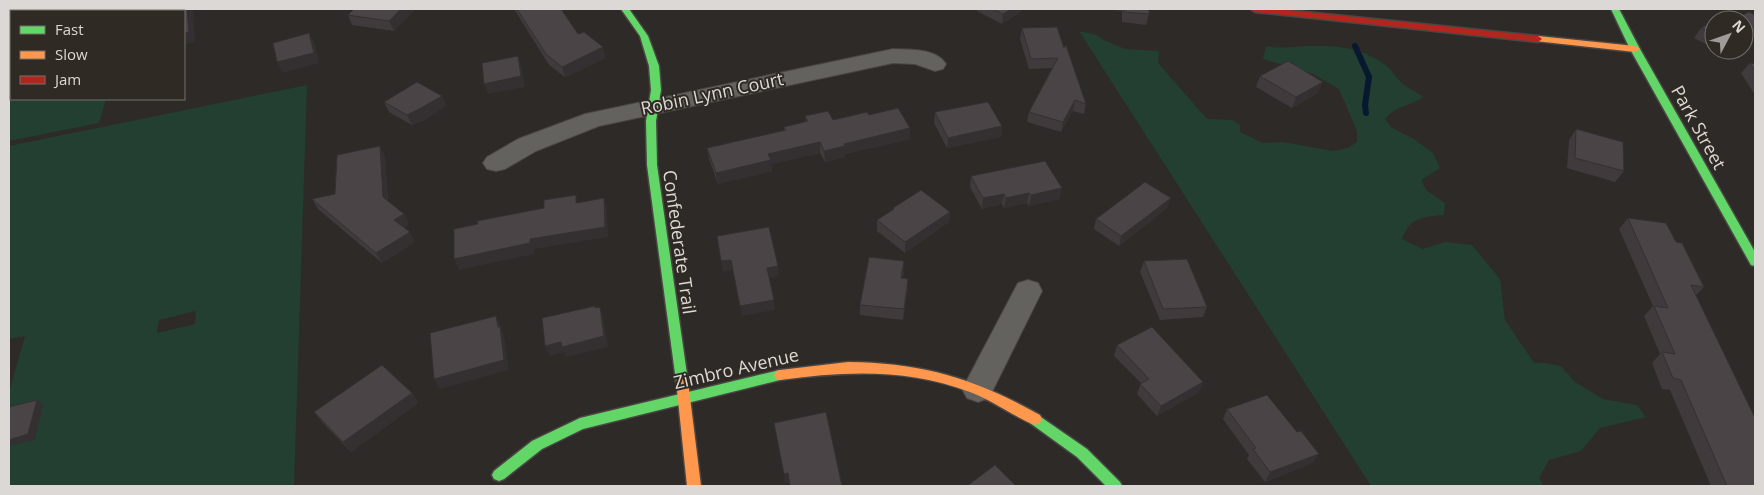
<svg xmlns="http://www.w3.org/2000/svg" width="1764" height="495" font-family="'Open Sans',sans-serif">
<style>
.green{fill:#233f32;fill-rule:evenodd}
.lines{fill:none;stroke-linecap:round;stroke-linejoin:round}
.stream{stroke:#06192f;stroke-width:6}
.street-casing{stroke:#494644;stroke-width:2}
.fast-casing{stroke:#494644;stroke-width:3}
.slow-casing{stroke:#494644;stroke-width:3}
.jam-casing{stroke:#494644;stroke-width:3}
.street{fill:#64625f;fill-rule:evenodd}
.fast{fill:#63d668;fill-rule:evenodd}
.slow{fill:#ff974d;fill-rule:evenodd}
.jam{fill:#b3261e;fill-rule:evenodd}
.wall{fill:#403a3d}
.shaded-wall{fill:#343032}
.building{fill:#4a4447;stroke:#343032}
.labels{text-anchor:middle;dominant-baseline:central;stroke-width:4;stroke-linejoin:round;paint-order:stroke}
.street-label{font-size:18px;fill:#dcd8d5;stroke:#302a24}
</style>
<rect width="100%" height="100%" fill="#2d2a27"/>
<path class="green" d="M9 9H131L130 11H11V99H106L99 123 9 141Z
M1079 31 1097 35 1104 40 1125 49 1159 51 1158 63 1207 119 1232 120 1240 125V132L1263 143 1283 142 1333 151 1348 148 1357 142V131L1339 89 1313 74 1263 59 1266 46C1286 50 1303 45 1323 46 1347 46 1370 52 1388 67 1392 70 1394 75 1398 79 1404 86 1415 91 1423 97 1410 107 1399 103 1385 119L1392 128 1414 139 1433 153 1440 168 1421 180 1426 190 1445 203 1444 215C1423 217 1410 217 1402 239L1423 249 1445 242 1472 245 1500 279 1505 320 1534 363H1546L1561 366 1575 382 1603 399 1637 405 1646 417 1600 428 1581 451 1549 460 1539 478 1544 486H1371Z
M307 85 294 486H9V392L25 336 9 339V146ZM196 311 195 324 157 333 159 320Z"/>
<g class="lines">
<path class="stream" d="M1355 46 1369 77 1365 105 1366 113"/>
<defs>
<path id="street" d="M893 49C910 50 936 48 946 64L943 69 935 71 915 64 893 63 599 126 536 151 505 169 496 171 487 169 483 163 487 157 518 139 585 114Z
M1028 280 1038 283 1042 291 989 398 978 402 967 398 962 389 967 380 1018 283Z"/>
<path id="fast" d="M621 9H629L648 36 659 66 661 90 656 121 657 165 688 381 686 385 682 386 678 385 676 381 647 165 646 121 651 90 649 66 640 36Z
M1611 9H1619L1640 49 1755 252V266L1751 265 1630 49Z
M780 370 784 371 786 375 784 379 780 380 583 429 542 449 504 479 499 481 494 479 492 475 494 471 532 441 580 418Z
M1035 413 1087 449 1120 482 1122 486H1106L1077 457 1030 423 1028 419 1030 415Z"/>
<path id="slow" d="M1538 36 1635 46 1640 49 1635 52 1535 41 1534 39Z
M848 362C923 363 974 378 1040 415L1042 419 1040 423 1035 425C1014 417 992 400 970 392 908 368 844 371 780 380L776 379 774 375 776 371 780 370Z
M682 376 686 377 688 381 701 486H687L676 381 678 377Z"/>
<path id="jam" d="M1251 9H1277L1538 36 1542 39 1538 42 1255 12Z"/>
</defs>
<use href="#street" class="street-casing"/>
<use href="#fast" class="fast-casing"/>
<use href="#slow" class="slow-casing"/>
<use href="#jam" class="jam-casing"/>
<use href="#street" class="street"/>
<use href="#fast" class="fast"/>
<use href="#slow" class="slow"/>
<use href="#jam" class="jam"/>
</g>
<path class="wall" d="M415 9 394 31 352 25 348 15Z
M514 9H561L578 34 606 58 565 77 549 65Z
M977 9H1022V11L1002 24 977 11Z
M1101 9H1149V14L1146 25 1122 22V11Z
M1714 21V48L1694 38 1701 28Z
M1022 28 1064 48 1086 104 1084 114 1073 111 1061 132 1027 122 1029 112 1052 68 1029 69 1020 39Z
M1717 50H1731L1724 54Z
M1750 63 1755 64V95L1741 73Z
M1260 76 1318 93 1292 108 1256 87Z
M442 96 446 106 426 119 412 125 389 112 384 102Z
M935 112 1002 126 1001 137 947 148 934 123Z
M869 115 910 128V139L845 154V157L825 162 820 153 771 164 772 171 718 184 709 159 707 148 784 131V127L806 122 805 116 833 120Z
M1576 129 1624 171 1615 182 1567 168 1569 140Z
M385 156 388 201 404 214 409 224 404 227 415 242 382 263 318 209 312 199 335 194Z
M971 176 1060 199 1029 206 1027 203 1004 208 1002 204 982 209 970 187Z
M893 208 950 212 949 222 905 253 877 231V220L893 210Z
M1167 208 1119 246 1094 229 1096 219Z
M1628 218 1676 242 1704 287 1696 295 1755 486H1711L1670 390 1662 389 1652 363 1660 354 1644 316 1653 306 1619 229Z
M1144 261 1207 307 1203 317 1160 320 1140 272Z
M904 271 903 278 908 279V289L903 320 860 315V305Z
M1117 345 1203 382 1199 392 1157 416 1137 394 1141 383 1114 356Z
M412 393 418 403 351 452 322 422 314 412Z
M1227 409 1297 432 1319 454 1313 463 1265 482 1247 459 1249 455 1223 419Z"/>
<path class="shaded-wall" d="M187 9H193L195 42 184 45V33Z
M401 9H415L394 31 389 21Z
M1011 9H1022V11L1002 24 1003 14Z
M1755 31V37L1744 43V37Z
M309 33 315 43 319 63 283 73 277 62Z
M603 47 606 58 565 77 562 67Z
M518 56 521 66 525 87 488 94 484 84Z
M1323 82 1318 93 1292 108 1296 97Z
M442 96 446 106 426 119 412 125 407 115Z
M1075 100 1073 111 1061 132 1063 122Z
M1002 126 1001 137 947 148 948 138Z
M910 128V139L845 154V157L825 162 824 151 844 144Z
M820 142V153L771 164 772 171 718 184 716 173 768 154Z
M380 146 385 156 388 207 383 197Z
M1062 188 1060 199 1029 206 1031 195Z
M1029 193 1027 203 1004 208 1006 198Z
M1004 194 1002 204 982 209 983 198Z
M604 198 607 209 608 237 534 249V254L459 270 454 259 530 239Z
M1171 198 1167 208 1119 246 1121 236Z
M950 212 949 222 905 253V242Z
M404 214 409 224 399 230 394 220Z
M410 232 415 242 382 263 376 253Z
M731 260 733 270 723 272 721 261Z
M904 261V271L901 289V278Z
M778 266 779 276 768 279 767 268Z
M908 279V289L903 320 904 309Z
M774 300 775 310 742 316 740 306Z
M600 307 603 317 608 347 566 357 564 352 550 356 545 346 561 342Z
M496 316 501 326V330L504 336 509 370 440 389 434 379 498 327Z
M1203 382 1199 392 1157 416 1161 406Z
M412 393 418 403 351 452 343 442Z
M37 400 43 405 35 440 9 446V440Z
M1319 454 1313 463 1265 482 1270 472Z
M788 473 789 483H785L784 474Z"/>
<path class="building" d="M146 9H187L189 32 184 33V11H146Z
M354 9H401L389 21 348 15Z
M517 9H561L578 34 584 32 603 47 562 67 546 54Z
M993 9H1011L1003 14Z
M1124 9H1149V14L1124 12Z
M1749 12 1755 15V31L1744 37V20H1732Z
M1723 17 1730 20H1716Z
M1714 21V34L1701 28Z
M1057 27 1064 48 1066 45 1086 104 1075 100 1063 122 1029 112 1058 58 1031 59 1022 28Z
M309 33 314 53 277 62 273 43Z
M518 56 521 76 484 84 482 63Z
M1288 61 1323 82 1296 97 1260 76Z
M1750 63 1755 64V71Z
M417 82 442 96 421 108 407 115 384 102Z
M988 102 1002 126 948 138 935 112Z
M898 108 910 128 844 144 845 146 824 151 820 142 768 154 771 160 716 173 707 148 786 130 784 127 808 121 805 116 828 111 833 120 867 112 869 115Z
M1576 129 1623 142 1624 171 1575 158Z
M380 146 383 197 404 214 394 220 410 232 376 253 312 199 335 194 337 155Z
M1045 161 1062 188 1031 195 1029 193 1006 198 1004 194 983 198 971 176Z
M1145 182 1171 198 1121 236 1096 219Z
M921 190 950 212 905 242 877 220 894 209 893 208Z
M576 195V203L604 198 605 227 530 239V243L454 259V229L478 224 477 221 544 208V200Z
M1628 218 1666 223 1676 242 1682 243 1704 287 1691 285 1755 418V486H1727L1681 380 1673 378 1662 352 1675 354 1654 306 1668 308Z
M769 227 778 266 767 268 774 300 740 306 731 260 721 261 717 236Z
M869 257 904 261 901 278 908 279 904 309 860 305Z
M1187 259 1207 307 1163 309 1144 261Z
M595 306V308L600 307 604 336 562 347 561 342 545 346 542 318Z
M496 316 498 327H500L504 360 434 379 430 333Z
M1152 327 1203 382 1161 406 1140 384 1149 379 1117 345Z
M382 365 412 393 343 442 314 412Z
M1267 395 1297 432 1301 431 1319 454 1270 472 1253 449 1256 448 1227 409Z
M37 400 28 434 9 440V407Z
M826 412 842 486H790L788 473 784 474 774 423Z
M995 465 1016 486H967Z"/>
<g class="labels">
<g class="street-label">
<text transform="translate(712 93) rotate(-12)">Robin Lynn Court</text>
<text transform="translate(1699 127) rotate(61)">Park Street</text>
<text transform="translate(680 242) rotate(82)">Confederate Trail</text>
<text transform="translate(736 368) rotate(-13)">Zimbro Avenue</text>
</g>
</g>
<rect width="1764" height="495" fill="none" stroke="#dcd8d5" stroke-width="20"/>
<rect x="10" y="10" width="175" height="90" fill="#302a24" stroke="#75706b"/>
<rect x="20" y="26" width="25" height="8" fill="#63d668" stroke="#75706b"/>
<text x="55" y="35" font-size="15" fill="#dcd8d5">Fast</text>
<rect x="20" y="51" width="25" height="8" fill="#ff974d" stroke="#75706b"/>
<text x="55" y="60" font-size="15" fill="#dcd8d5">Slow</text>
<rect x="20" y="76" width="25" height="8" fill="#b3261e" stroke="#75706b"/>
<text x="55" y="85" font-size="15" fill="#dcd8d5">Jam</text>
<g transform="translate(1729 35) rotate(49)"><circle r="24" fill="#302a24" stroke="#75706b"/>
<path d="M0-4L9 19L0 12L-9 19Z" fill="#9f9b98"/>
<text y="-8" font-size="14" font-weight="bold" text-anchor="middle" fill="#dcd8d5">N</text>
</g>
</svg>
